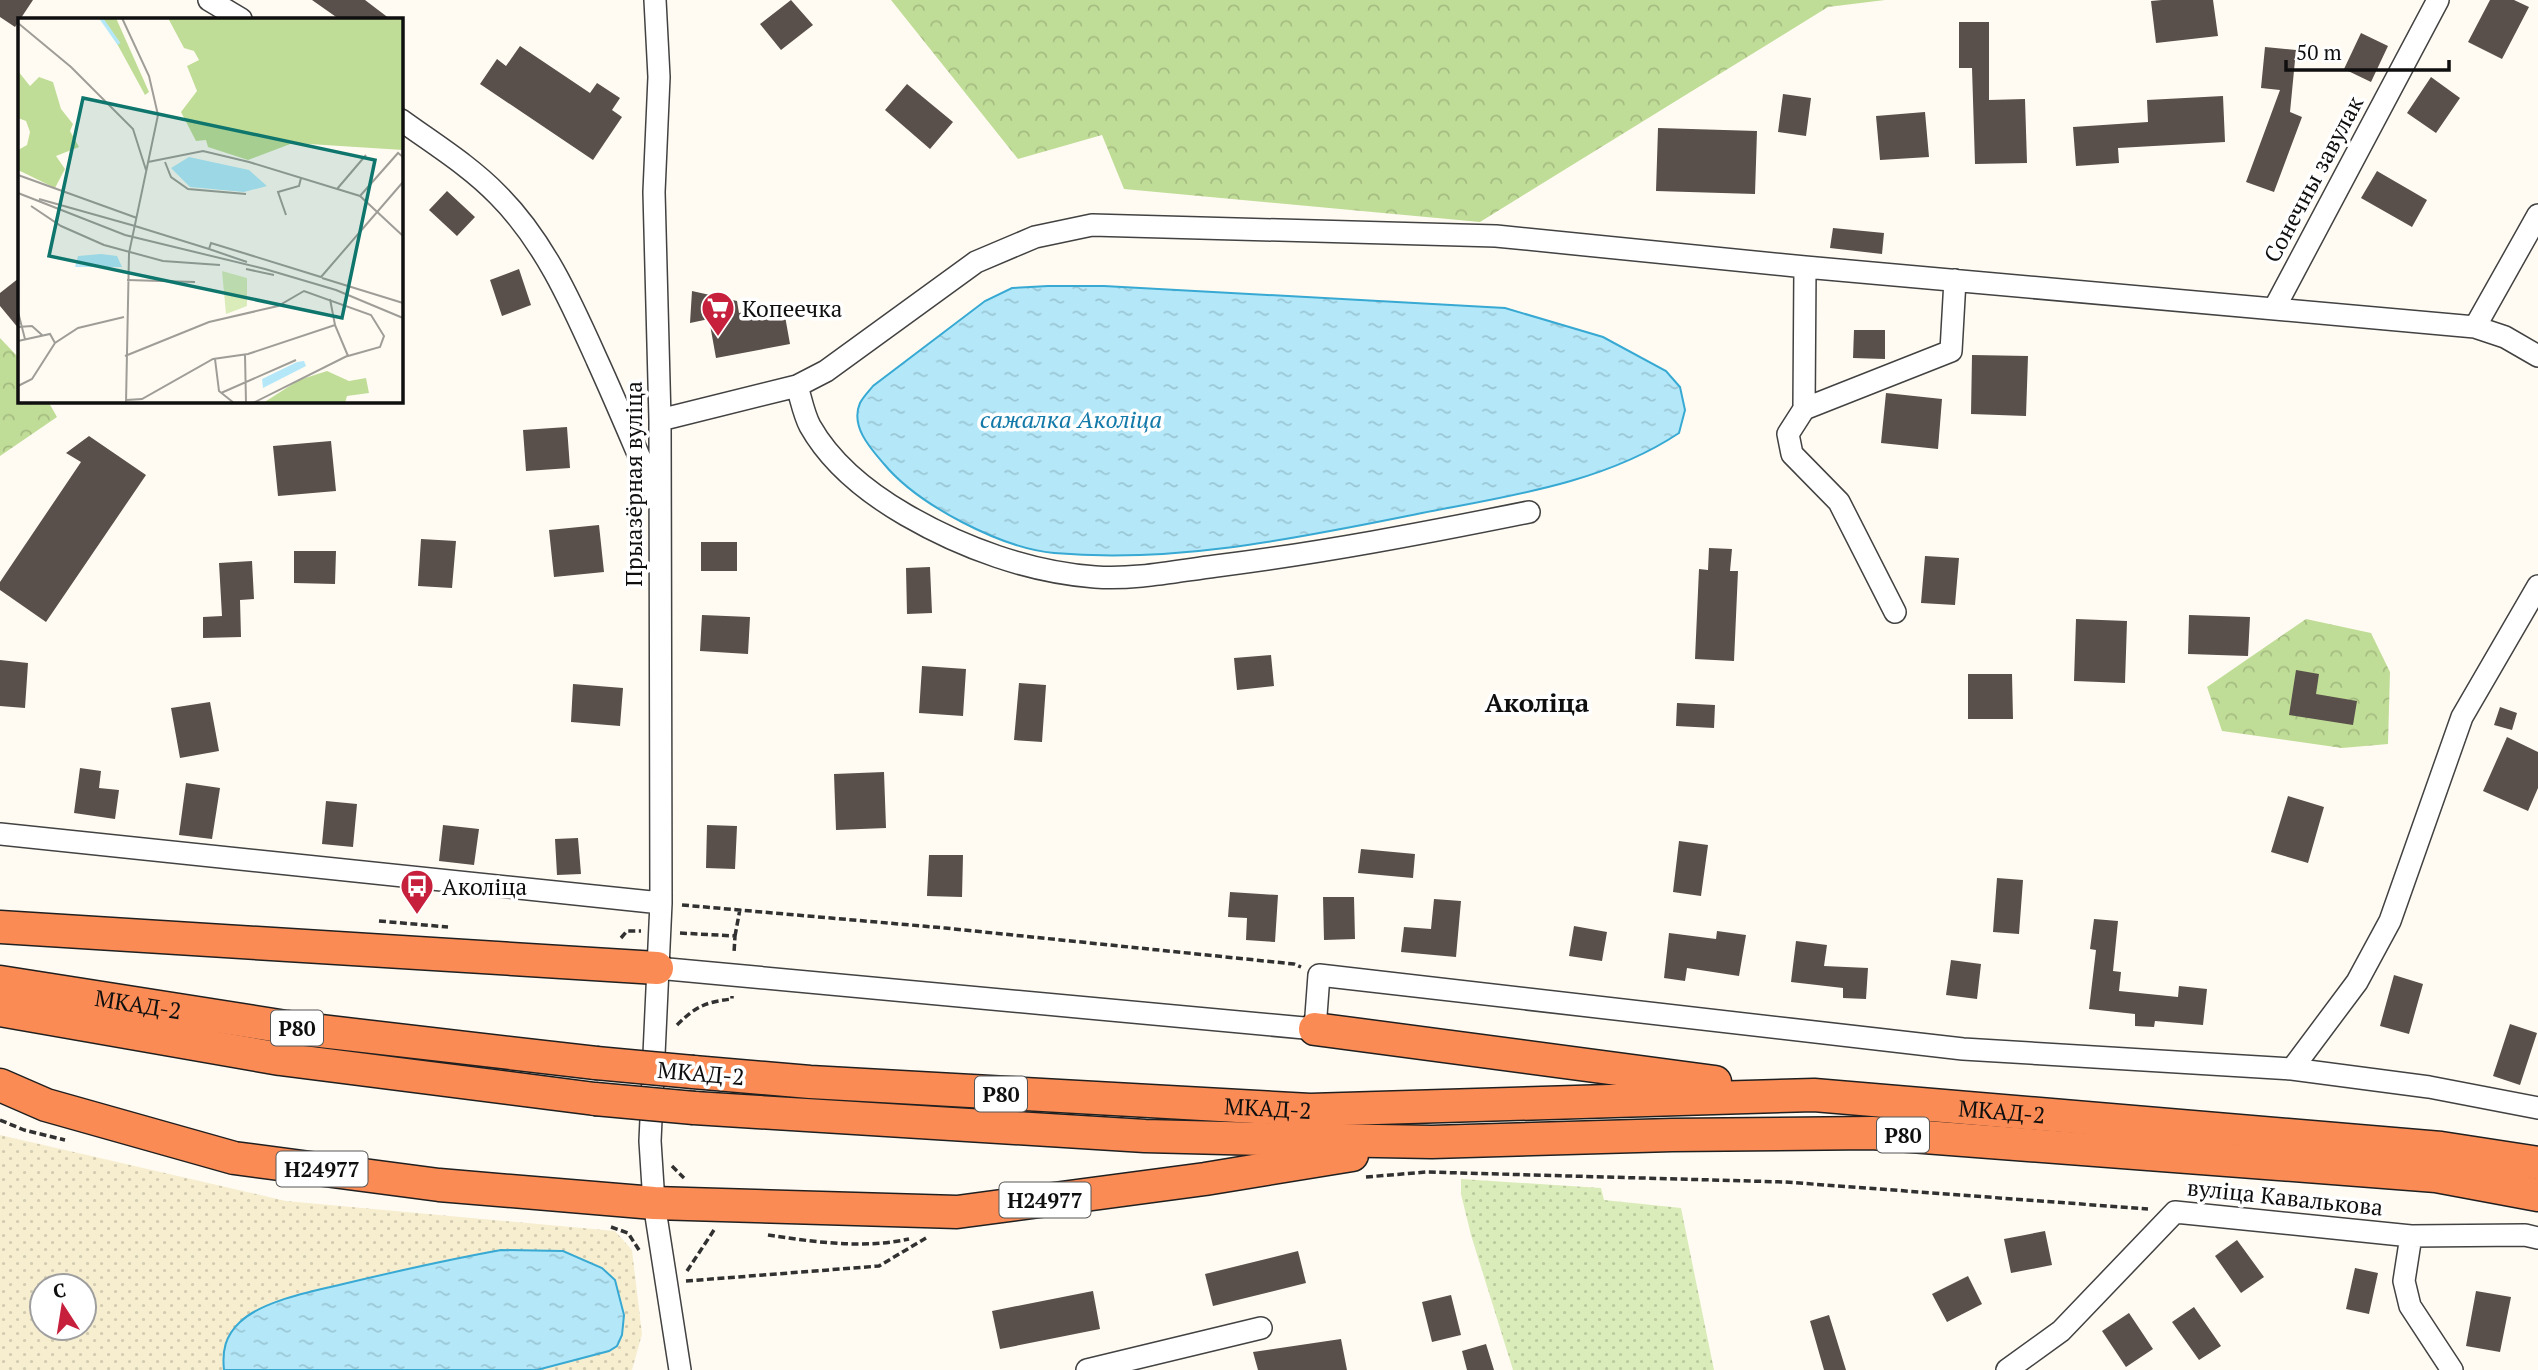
<svg xmlns="http://www.w3.org/2000/svg" width="2538" height="1370" font-family="'PT Serif',serif">
<style>
.farmland{fill:url(#farmland-dots);fill-rule:evenodd}
.forest{fill:url(#forest-crowns)}
.garden{fill:url(#garden-dots)}
.water{fill:url(#water-ripples);stroke:#37a9d3;stroke-width:2}
.building{fill:#594f4b}
.lines{fill:none;stroke-linecap:round;stroke-linejoin:round}
.minor-casing{stroke:#424242;stroke-width:24}
.highway-casing{stroke:#202020;stroke-width:35}
.path{stroke:#313131;stroke-width:3.5;stroke-dasharray:7 3.5;stroke-linecap:butt}
.minor{stroke:#fff;stroke-width:21}
.highway{stroke:#fa8b55;stroke-width:32}
.highway-bridge-casing{stroke:#202020;stroke-width:35;stroke-linecap:butt}
.highway-bridge{stroke:#fa8b55;stroke-width:32}
.labels{text-anchor:middle;dominant-baseline:central;stroke-width:7;stroke-linejoin:round;paint-order:stroke}
.shield{fill:#fff;stroke:#575757;stroke-width:2}
.shield-label{font-size:21px;font-weight:bold;fill:#0f0f0f}
.street-label{font-size:23px;fill:#0f0f0f;stroke:#fff}
.poi-label{font-size:23px;fill:#0f0f0f;stroke:#fff;text-anchor:start}
.water-label{font-size:24px;font-style:italic;fill:#1279a8;stroke:#fff}
.quarter-label{font-size:26px;font-weight:bold;fill:#0f0f0f;stroke:#fff}
.inset-river{fill:none;stroke:#b4e8f9;stroke-width:3.5}
.inset-road{fill:none;stroke:#9f9d97;stroke-width:2}
.view{fill:#0f766e;fill-opacity:0.15;stroke:#0f766e;stroke-width:3.5}
.inset-edge{fill:none;stroke:#0f0f0f;stroke-width:3.5}
</style>
<defs>
<pattern id="farmland-dots" width="8" height="8" patternUnits="userSpaceOnUse" patternTransform="scale(1.75)"><rect width="8" height="8" fill="#f7eed0"/><path d="M2 2h.1M6 6h.1" fill="none" stroke="#d3cbb1" stroke-width="1.8" stroke-linecap="round"/></pattern>
<pattern id="forest-crowns" width="20" height="18" patternUnits="userSpaceOnUse" patternTransform="scale(1.75)"><rect width="20" height="18" fill="#c0dd97"/><path d="M2 6a3 3 0 1 1 6 0M12 15a3 3 0 1 1 6 0" fill="none" stroke="#a4bc81"/></pattern>
<pattern id="garden-dots" width="8" height="8" patternUnits="userSpaceOnUse" patternTransform="scale(1.75)"><rect width="8" height="8" fill="#daecb9"/><path d="M2 2h.1M6 6h.1" fill="none" stroke="#bac99e" stroke-width="1.8" stroke-linecap="round"/></pattern>
<pattern id="water-ripples" width="26" height="14" patternUnits="userSpaceOnUse" patternTransform="scale(1.75)"><rect width="26" height="14" fill="#b4e8f9"/><path d="M2 4q2-2 4 0t4 0M15 11q2-2 4 0t4 0" fill="none" stroke="#9ac6d4"/></pattern>
</defs>
<rect width="100%" height="100%" fill="#fffbf2"/>
<path class="farmland" d="M0 1135 286 1201 615 1231 632 1250 642 1334 632 1370H0ZM42 1286H84V1328H42Z"/>
<path class="forest" d="M891 0H1885L1828 7 1480 222 1124 189 1102 135 1018 159Z
M0 338 19 358V401H48L57 417 0 456Z
M2306 619 2371 633 2390 672 2388 744 2342 748 2222 731 2207 687Z"/>
<path class="garden" d="M1461 1179 1601 1188 1604 1200 1681 1208 1714 1370H1513L1471 1235 1461 1194Z"/>
<path class="water" d="M1048 286H1104L1505 308 1603 337 1666 371 1680 387 1685 410 1679 433C1604 483 1509 496 1422 513 1302 537 1178 564 1054 553 1001 548 918 505 884 464 870 448 850 426 860 403 863 397 869 391 873 386L985 301 1012 288Z
M501 1250 563 1251 602 1268 615 1280 624 1315 622 1335 617 1346 609 1351 537 1370H224C222 1351 225 1336 240 1322 262 1301 310 1292 339 1285 393 1272 446 1260 501 1250Z"/>
<path class="building" d="M0 0H33L15 27 0 17Z
M312 0H365L390 19H339Z
M791 0 813 25 781 50 760 24Z
M2162 0H2213L2218 36 2156 43 2151 1Z
M2490 0H2514L2529 7 2502 59 2468 42Z
M1959 22H1989V100L2025 99 2027 163 1975 164 1972 68H1959Z
M2361 33 2388 46 2371 82 2344 69Z
M520 46 590 93 597 83 620 98 612 110 622 117 593 160 480 84 497 59 506 66Z
M2265 47 2296 50 2290 112 2302 117 2274 192 2246 182 2280 90 2261 88Z
M2431 77 2460 98 2436 133 2407 113Z
M907 84 953 122 930 149 885 110Z
M1783 94 1811 98 1806 136 1778 132Z
M2223 96 2225 142 2118 148 2119 163 2076 166 2073 127 2148 122 2147 100Z
M1925 112 1929 157 1880 160 1876 116Z
M1658 128 1757 131 1755 194 1656 191Z
M2377 171 2427 200 2412 227 2361 198Z
M447 191 475 217 457 236 429 210Z
M1833 228 1884 233 1882 254 1830 248Z
M519 269 531 305 502 316 490 280Z
M19 278V329L0 306V293Z
M692 291 737 301 739 313 783 305 790 344 716 358 709 319 690 323Z
M1854 330H1885V359L1853 358Z
M1972 355 2028 356 2026 416 1971 414Z
M1886 393 1942 399 1938 449 1881 443Z
M567 427 570 468 526 471 523 430Z
M89 436 146 475 46 622 0 590V582L81 462 66 453Z
M331 441 336 491 278 496 273 446Z
M599 525 604 572 554 577 549 530Z
M421 539 456 541 452 588 418 586Z
M701 542H737V571H701Z
M1709 548 1732 549 1730 571H1738L1734 661 1695 659 1699 569 1708 570Z
M294 551H336L335 584 294 583Z
M1925 556 1959 558 1955 605 1921 603Z
M252 561 254 599 240 600 241 637 203 638V617L222 616 219 563Z
M930 567 932 613 907 614 906 568Z
M702 615 750 617 748 654 700 651Z
M2189 615 2250 617 2248 656 2188 654Z
M2076 619 2127 621 2125 683 2074 681Z
M1271 655 1274 686 1237 690 1234 658Z
M0 660 28 663 25 708 0 706Z
M922 666 966 669 963 716 919 713Z
M2296 670 2319 674 2316 694 2357 701 2353 725 2289 715Z
M1968 674H2012L2013 719H1968Z
M1019 683 1046 685 1042 742 1014 740Z
M573 684 623 688 620 726 571 722Z
M210 702 219 751 180 758 171 708Z
M1677 703 1715 705 1714 728 1676 726Z
M2500 707 2517 713 2512 730 2494 725Z
M2507 737 2538 752V788L2528 811 2483 791Z
M80 768 101 771 99 788 119 790 115 819 74 813Z
M884 772 886 828 836 830 834 774Z
M186 783 220 788 212 839 179 835Z
M2288 796 2324 807 2308 863 2271 852Z
M326 801 357 804 353 847 322 844Z
M443 825 479 829 474 865 439 861Z
M707 825 737 826 735 869 706 868Z
M578 838 581 874 557 875 555 839Z
M1679 841 1708 845 1701 896 1673 892Z
M1361 849 1415 854 1413 878 1358 873Z
M929 855H963L962 897 927 896Z
M1997 878 2023 880 2019 934 1993 932Z
M1230 892 1278 895 1275 942 1246 940 1247 918 1228 917Z
M1323 897H1354L1355 939 1324 940Z
M1434 899 1461 901 1456 957 1401 952 1404 927 1431 929Z
M2094 919 2118 921 2113 971 2121 972 2119 991 2178 997 2179 986 2207 989 2203 1025 2155 1021 2154 1027 2135 1026V1014L2089 1009 2096 950 2090 949Z
M1574 926 1607 932 1602 961 1569 956Z
M1717 931 1746 935 1739 976 1687 968 1685 981 1664 978 1669 933 1716 939Z
M1796 941 1827 945 1824 966 1868 968 1866 999 1843 998V988L1791 982Z
M1951 960 1981 964 1977 999 1946 995Z
M2394 975 2423 984 2409 1034 2380 1026Z
M2510 1024 2537 1033 2520 1085 2493 1076Z
M2045 1231 2052 1265 2011 1273 2004 1239Z
M2237 1240 2264 1277 2241 1293 2215 1256Z
M1298 1251 1306 1283 1213 1306 1205 1274Z
M2355 1268 2378 1273 2369 1314 2346 1309Z
M1968 1276 1982 1304 1947 1322 1932 1294Z
M1093 1291 1100 1329 1000 1349 992 1311Z
M2476 1291 2511 1297 2500 1352 2466 1346Z
M1451 1295 1461 1335 1432 1342 1422 1302Z
M2194 1307 2221 1346 2199 1360 2172 1322Z
M2129 1313 2153 1349 2126 1367 2102 1331Z
M1829 1315 1846 1370H1824L1810 1321Z
M1341 1339 1347 1370H1258L1253 1352Z
M1486 1344 1494 1370H1467L1462 1351Z"/>
<g class="lines">
<defs>
<path id="minor" d="M209 0 241 19
M655 0 659 77 654 192 660 420 661 903 650 1141 654 1203 680 1370
M401 120C434 144 470 166 498 195 544 241 571 302 597 360 618 406 637 452 657 498
M2274 309 2438 0
M2475 327 2538 215
M797 386C801 399 804 415 810 426 832 465 868 493 906 515 963 548 1029 572 1095 577 1135 580 1177 571 1216 566 1321 553 1425 533 1529 512
M1804 409 1805 267
M660 420 797 386 826 371 976 262 1035 237 1092 225 1496 236 1805 267 2475 327 2505 337 2538 356
M1895 612 1839 502 1792 454 1788 434 1804 409 1951 351 1955 280
M0 834 661 903
M657 968 1315 1029 1319 975 1963 1049 2292 1069 2357 982 2390 921 2462 717 2538 586
M2292 1069 2429 1087 2538 1108
M2411 1236 2404 1281 2410 1306 2452 1370
M1087 1370 1261 1328
M2007 1370 2061 1331 2175 1212 2411 1236 2525 1235 2538 1238"/>
<g id="highway">
<path d="M0 927 657 968"/>
<path id="s1" d="M0 982 286 1027 596 1063"/>
<path d="M0 1010 280 1059 595 1099"/>
<path d="M1315 1029 1715 1082"/>
<path id="s2" d="M693 1072 810 1082 1310 1110 1814 1095 2441 1148 2538 1163"/>
<path d="M0 1085 46 1105 234 1158 439 1185 654 1203 957 1212 1205 1179 1352 1155"/>
<path d="M694 1108 1145 1136 1264 1139 1432 1142 1672 1135 1872 1133 2436 1176 2538 1195"/>
</g>
</defs>
<use href="#minor" class="minor-casing"/>
<use href="#highway" class="highway-casing"/>
<path class="path" d="M682 905 945 928 1294 964 1301 967
M379 921 448 927
M680 933 735 936 734 953
M735 936 740 909
M621 938 627 931H641
M677 1025C696 1006 706 1002 732 999V996
M0 1120 24 1130 65 1140
M672 1166 684 1178
M1366 1177 1426 1172 1785 1182 2148 1209
M611 1227 628 1233 639 1250
M768 1235C814 1242 863 1249 909 1239
M687 1271 714 1230
M686 1281 879 1266 926 1238"/>
<use href="#minor" class="minor"/>
<use href="#highway" class="highway"/>
<defs>
<path id="highway-bridge" d="M596 1063 693 1072
M595 1099 694 1108"/>
</defs>
<use href="#highway-bridge" class="highway-bridge-casing"/>
<use href="#highway-bridge" class="highway-bridge"/>
</g>
<defs>
<symbol id="supermarket-pin" viewBox="-11 -11 22 30"><path d="M0 17L-7.5 6A9.5 9.5 0 1 1 7.5 6Z" fill="#c6203d" stroke="#fff"/><path d="M-6-5.5h2.5l.6 2H6L4.5 2H-2.5L-4.4-4H-6ZM-1.5 3.2a1.3 1.3 0 1 0 .1 0ZM3 3.2a1.3 1.3 0 1 0 .1 0Z" fill="#fff"/></symbol>
<symbol id="bus-pin" viewBox="-11 -11 22 30"><path d="M0 17L-7.5 6A9.5 9.5 0 1 1 7.5 6Z" fill="#c6203d" stroke="#fff"/><path d="M-5-6H5V4H4V6H2V4H-2V6H-4V4H-5ZM-3.5-4V0h7V-4ZM-3.5 1.2v1.5H-2V1.2ZM2 1.2v1.5H3.5V1.2Z" fill="#fff"/></symbol>
</defs>
<g fill-rule="evenodd">
<use href="#supermarket-pin" x="699" y="289" width="38" height="52"/>
<use href="#bus-pin" x="398" y="867" width="38" height="52"/>
</g>
<g class="labels">
<g class="shield">
<rect x="271" y="1010.5" width="52" height="35" rx="5"/>
<rect x="975" y="1076.5" width="52" height="35" rx="5"/>
<rect x="1877" y="1117.5" width="52" height="35" rx="5"/>
<rect x="276.5" y="1151.5" width="91" height="35" rx="5"/>
<rect x="999.5" y="1182.5" width="91" height="35" rx="5"/>
</g>
<g class="shield-label">
<text x="297" y="1028">Р80</text>
<text x="1001" y="1094">Р80</text>
<text x="1903" y="1135">Р80</text>
<text x="322" y="1169">Н24977</text>
<text x="1045" y="1200">Н24977</text>
</g>
<g class="street-label">
<text transform="translate(2313 179) rotate(-62)">Сонечны завулак</text>
<text transform="translate(633 484) rotate(-90)">Прыазёрная вуліца</text>
<text stroke="none"><textPath href="#s1" startOffset="140">МКАД-2</textPath></text>
<text transform="translate(701 1073) rotate(5)">МКАД-2</text>
<text stroke="none"><textPath href="#s2" startOffset="576">МКАД-2</textPath></text>
<text stroke="none"><textPath href="#s2" startOffset="1311">МКАД-2</textPath></text>
<text transform="translate(2285 1197) rotate(6)">вуліца Кавалькова</text>
</g>
<g class="poi-label">
<text x="742" y="308">Копеечка</text>
<text x="442" y="886">Аколіца</text>
</g>
<g class="water-label">
<text x="1071" y="419">сажалка Аколіца</text>
</g>
<g class="quarter-label">
<text x="1537" y="702">Аколіца</text>
</g>
</g>
<g transform="translate(18 18)">
<rect width="385" height="385" fill="#fffbf2"/>
<path d="M85 0H98L131 74 127 77ZM150 0H385V132L275 125 230 142 190 129 188 122 178 123 163 94 179 73 169 48 181 42 176 33 166 30ZM0 53 12 68 21 59 35 64 43 91 55 106 52 113 61 129 38 138 47 151 37 170 0 152V132L9 127 12 114 8 103 0 100ZM309 353 331 363 348 360 351 375 329 378 327 385H245L281 362Z" fill="#c0dd97"/>
<path d="M204 253 229 260V288L208 296Z" fill="#daecb9"/>
<path d="M171 139 231 152 249 168 226 174 172 169 153 150ZM83 236 99 238 104 249H57L60 238ZM279 344 286 343 288 348 245 370 244 361Z" fill="#b4e8f9"/>
<path class="inset-river" d="M83 0 101 26"/>
<path class="inset-road" d="M104 0 131 58 140 97 111 235 108 385M0 5 53 49 115 111 128 152M130 144 185 133 231 144 342 178 385 218M147 144 153 159 170 171 228 176M0 157 119 200M319 171 348 137M0 175 107 217 247 251 318 272 385 300M342 178 380 135 385 139M21 181 117 208M13 188 43 208 86 227 145 243 202 247M268 197 260 174 281 168 283 160M117 208 191 231 193 225 303 259 385 164M191 231 229 244M228 251 256 257M304 260 385 285M109 262 177 264M312 281 317 307M0 294 7 321M0 309 14 308 24 317M0 323 32 316 37 325M227 337 228 385M107 338 191 304 260 288 286 273 353 297 366 318 362 329 330 338 317 307 230 336 195 341 124 381 108 382M197 341 201 373 216 385M0 368 14 361 37 325 60 310 106 299M203 375 278 342M235 385 329 338"/>
<path class="view" d="M65 80 357 142 324 300 31 238Z"/>
<rect width="385" height="385" class="inset-edge"/>
</g>
<g transform="translate(63 1307) rotate(348)"><circle r="33" fill="#ffffff" stroke="#9f9f9f" stroke-width="2"/>
<path d="M0-5L12 26L0 18L-12 26Z" fill="#c6203d"/>
<text y="-10" font-size="19" font-weight="bold" text-anchor="middle" fill="#0f0f0f">С</text>
</g>
<path d="M2286 60v10h163v-10" fill="none" stroke="#0f0f0f" stroke-width="3.5"/>
<text x="2296" y="60" font-size="21" fill="#0f0f0f" stroke="#ffffff" stroke-width="5" paint-order="stroke">50 m</text>
</svg>
